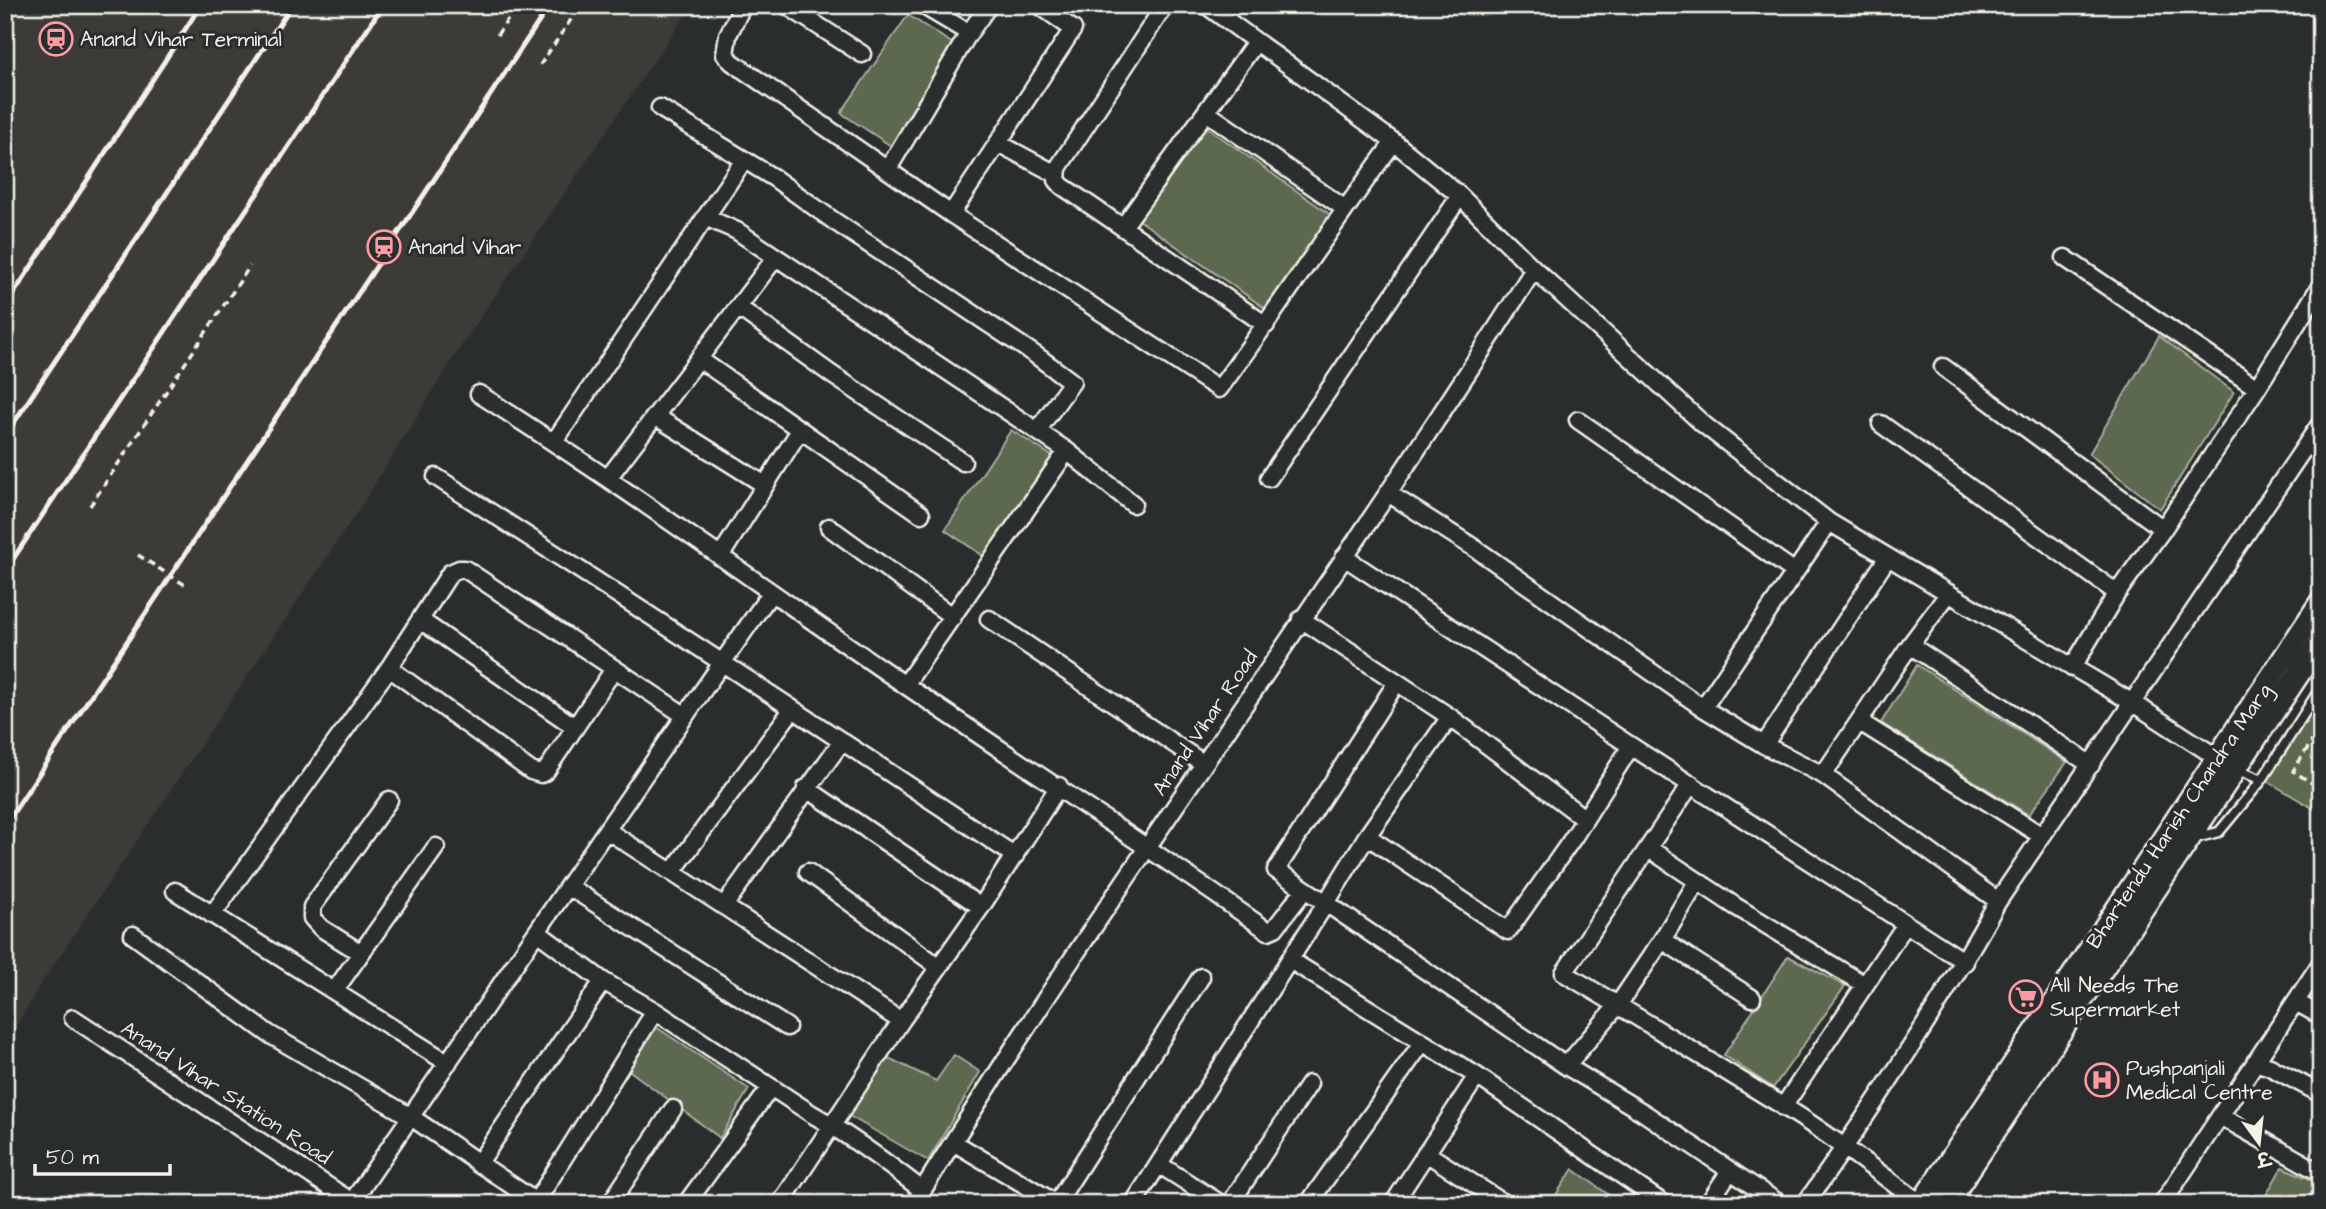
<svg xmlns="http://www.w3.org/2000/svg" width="2326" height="1209" font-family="'Architects Daughter','Playpen Sans Deva',sans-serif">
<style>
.built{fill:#3d3a38}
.green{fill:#5b6850;stroke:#a8ac9c;stroke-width:2}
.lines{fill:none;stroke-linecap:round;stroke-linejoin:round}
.lane-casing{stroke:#f4f1e8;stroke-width:13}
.street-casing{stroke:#f4f1e8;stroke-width:21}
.secondary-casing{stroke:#f4f1e8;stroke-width:26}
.path{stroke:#f4f1e8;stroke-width:3.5;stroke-dasharray:7 5;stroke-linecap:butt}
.lane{stroke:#2a2d2e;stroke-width:8}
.street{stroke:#2a2d2e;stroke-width:16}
.secondary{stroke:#2a2d2e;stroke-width:21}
.rail{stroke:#f4f1e8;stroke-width:5}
.path-bridge{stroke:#f4f1e8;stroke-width:3.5;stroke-dasharray:7 5;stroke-linecap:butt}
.labels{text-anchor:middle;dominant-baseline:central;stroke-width:6;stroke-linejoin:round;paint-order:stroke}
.poi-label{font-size:21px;fill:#f4f1e8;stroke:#2a2d2e;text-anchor:start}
.street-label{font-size:21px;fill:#f4f1e8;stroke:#2a2d2e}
</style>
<rect width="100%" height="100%" fill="#2a2d2e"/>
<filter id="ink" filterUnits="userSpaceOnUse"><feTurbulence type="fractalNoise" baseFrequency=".0143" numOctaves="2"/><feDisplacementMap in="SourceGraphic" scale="14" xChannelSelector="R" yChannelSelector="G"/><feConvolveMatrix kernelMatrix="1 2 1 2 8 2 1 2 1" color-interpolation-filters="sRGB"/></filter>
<g filter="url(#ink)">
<path class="built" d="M5 5H692L457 352 363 503 39 987 5 1046Z"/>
<path class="green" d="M908 15 961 49 891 146 841 113Z
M1202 124 1335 218 1269 311 1136 218Z
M2159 336 2234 392 2160 509 2089 454Z
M1011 430 1055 458 988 559 945 530Z
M1917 665 2067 762 2029 815 1881 723Z
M2321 694V813L2264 779Z
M1788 956 1845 986 1773 1088 1724 1055Z
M656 1027 749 1089 720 1138 626 1068Z
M880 1054 936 1081 954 1055 980 1072 928 1161 842 1112Z
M2282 1167 2321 1184V1204H2261Z
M1573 1169 1620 1203V1204H1550Z"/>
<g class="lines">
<defs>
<path id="lane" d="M2235 769 2262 780
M2195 838 2219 832 2262 780 2321 687"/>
<path id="street" d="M743 5 728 35 725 54 732 62 951 214 1219 389C1279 308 1333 223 1394 142L1206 5
M786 5 862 54
M922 5 969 33
M1165 5 1058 168 1057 180 1062 186 1266 325
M660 108 774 178 834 221 1037 356 1072 382 1037 431
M1206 112 1344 208
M1394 142 1460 196 1534 269 1703 424 1829 522 2133 703 2227 764
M998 143 1056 174
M888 169 969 33 989 5
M951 214 1073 29 1039 5
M705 217 737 231 1067 451 1133 504
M1123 227 1256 42
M2065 258 2257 388
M738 307 831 374 963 462
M699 359 921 514
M1943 367 2163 529
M479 394C618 482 751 579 886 672 1013 759 1142 842 1268 931L1275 928 1305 889
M655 416 765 485
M1578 420 1795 572
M1881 424 2117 593
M554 442 744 160
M436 477C630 602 823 728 1015 856
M608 478 776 257
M1269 478 1460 196
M1388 493 1476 549 1703 708 1764 745 1823 775 1998 901
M829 527 953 617
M720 557 800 430
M1344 557 1631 746 1965 962
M989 619 1204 764
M1301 619 1450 717
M420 620 575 727
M1910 645 2091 765
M389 668 531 771 541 774 546 771 614 669
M2072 668 2117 593 2163 529 2257 388 2321 285
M905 685 1067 451
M1703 708 1829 522
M1860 722 2042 836
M1764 745 1888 557
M1823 775 1910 645 1949 593
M1691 784 1564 973C1640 1018 1715 1065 1791 1111 1836 1139 1878 1172 1921 1204
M806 788 981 907
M1585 819 1450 717 1367 836 1326 903 1566 1066 1644 1113 1780 1204
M608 831 901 1021 981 907 1059 786
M1367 836 1508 931 1573 838 1631 746
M1648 848 1735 906 1865 985
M672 872 792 710
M808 872 939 967
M568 886 787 1027
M175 891 448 1063
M724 906 842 741
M212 915 389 668 450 573 459 569H465L684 715
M537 932 603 981 655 1011 812 1114C851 1136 887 1163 922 1190
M133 935 269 1034 411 1117 539 1204
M1662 940 1752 998
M361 953 321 928 312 918V907L389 800
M1290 960 1477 1076 1664 1204
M335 990 436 847
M2296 1002 2321 1016
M73 1018 355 1204
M2255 1062 2270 1067 2321 1094
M1566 1066 1618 1005 1662 940 1697 882
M1783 1107 1906 924
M2220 1116 2321 1173
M953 1142 1057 1204
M1426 1153 1505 1204
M478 1164 603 981
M1160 1165 1221 1204
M352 1202C492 999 629 794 771 593
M536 1202 655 1011
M610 1204 673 1109
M686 1204 771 1087
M780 1204 901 1021
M914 1204C1111 886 1335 585 1534 269
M1056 1204 1201 977
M1133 1204 1326 903 1276 870 1397 682
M1230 1204 1309 1084
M1308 1204 1422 1043
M1393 1204 1477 1076
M1708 1204 1730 1171
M1805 1204C1874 1106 1941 1005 1998 901L2321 423
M2162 1204 2321 963"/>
<path id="secondary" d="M1921 1204 2321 602
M1946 1204 2321 640"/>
</defs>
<use href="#lane" class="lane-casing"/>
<use href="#street" class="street-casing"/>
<use href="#secondary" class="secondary-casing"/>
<path class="path" d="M497 35 518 5
M540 65 581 5
M90 506 250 266
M2321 727 2293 771 2321 789"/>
<use href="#lane" class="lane"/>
<use href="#street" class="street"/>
<use href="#secondary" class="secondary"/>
<path class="rail" d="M5 307 201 5
M5 436 292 5
M5 571 383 5
M5 825 550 5"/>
<path class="path-bridge" d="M138 555 185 585"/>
</g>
</g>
<defs>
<symbol id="station-ring" viewBox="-11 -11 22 22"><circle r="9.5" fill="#2a2d2e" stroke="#ff9aa2" stroke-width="1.5"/><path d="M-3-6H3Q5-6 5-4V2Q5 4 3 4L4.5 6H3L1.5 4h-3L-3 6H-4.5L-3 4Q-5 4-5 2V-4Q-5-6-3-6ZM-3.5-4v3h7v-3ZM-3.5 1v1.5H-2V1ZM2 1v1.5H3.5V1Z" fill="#ff9aa2"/></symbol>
<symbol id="supermarket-ring" viewBox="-11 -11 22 22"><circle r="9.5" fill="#2a2d2e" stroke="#ff9aa2" stroke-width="1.5"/><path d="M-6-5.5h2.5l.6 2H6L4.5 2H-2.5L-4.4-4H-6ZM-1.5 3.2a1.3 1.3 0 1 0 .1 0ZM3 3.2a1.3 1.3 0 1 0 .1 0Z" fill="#ff9aa2"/></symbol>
<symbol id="hospital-ring" viewBox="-11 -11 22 22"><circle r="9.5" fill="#2a2d2e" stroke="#ff9aa2" stroke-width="1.5"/><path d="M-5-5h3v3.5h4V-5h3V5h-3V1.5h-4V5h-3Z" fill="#ff9aa2"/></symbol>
</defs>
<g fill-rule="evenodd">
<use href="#station-ring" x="37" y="20" width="38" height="38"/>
<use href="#station-ring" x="365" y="228" width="38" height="38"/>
<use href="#supermarket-ring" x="2007" y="978" width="38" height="38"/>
<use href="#hospital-ring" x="2083" y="1061" width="38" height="38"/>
</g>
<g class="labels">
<g class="poi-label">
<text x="80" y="39">Anand Vihar Terminal</text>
<text x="408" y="247">Anand Vihar</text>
<text x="2050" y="985">All Needs The<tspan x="2050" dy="24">Supermarket</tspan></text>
<text x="2126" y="1068">Pushpanjali<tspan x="2126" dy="24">Medical Centre</tspan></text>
</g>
<g class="street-label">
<text transform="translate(1205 723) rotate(-56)">Anand Vihar Road</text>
<text transform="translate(2179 816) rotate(-56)">Bhartendu Harish Chandra Marg</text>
<text transform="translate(226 1093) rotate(33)">Anand Vihar Station Road</text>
</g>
</g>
<rect width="2326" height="1209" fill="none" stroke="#2a2d2e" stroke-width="28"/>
<rect x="14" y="14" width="2298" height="1181" fill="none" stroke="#f4f1e8" stroke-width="2.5" filter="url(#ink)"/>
<g transform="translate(2259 1143) rotate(165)" stroke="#2a2d2e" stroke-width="5" paint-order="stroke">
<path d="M0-5L12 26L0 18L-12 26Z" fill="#f4f1e8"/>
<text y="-10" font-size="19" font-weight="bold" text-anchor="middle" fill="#f4f1e8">उ</text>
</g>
<path d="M35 1164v10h135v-10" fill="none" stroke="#f4f1e8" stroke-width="3.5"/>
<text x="46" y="1164" font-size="21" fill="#f4f1e8" stroke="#2a2d2e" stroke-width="5" paint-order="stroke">50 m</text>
</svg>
